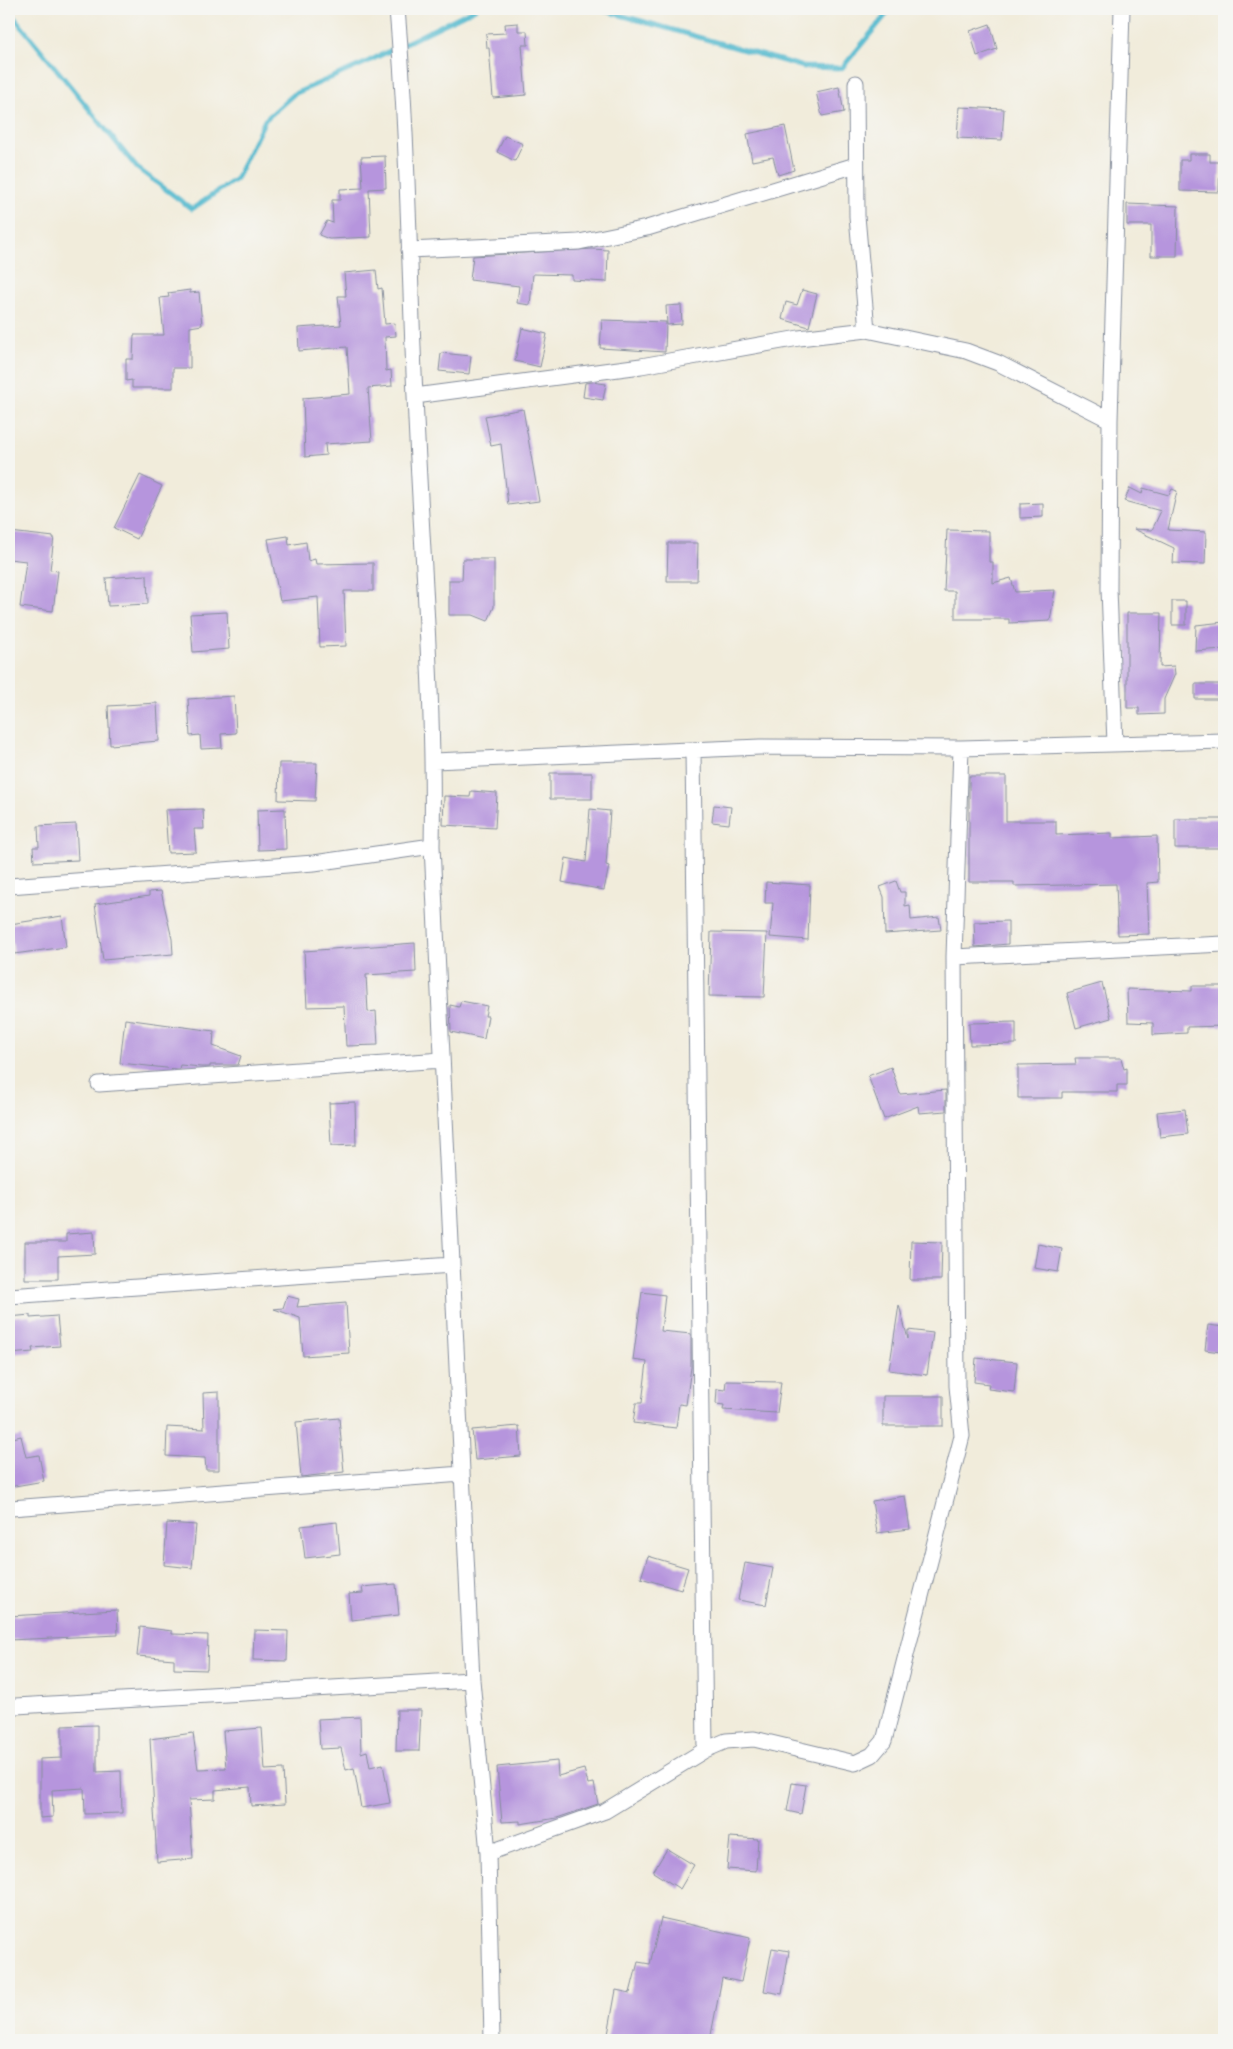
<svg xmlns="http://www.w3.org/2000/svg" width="1233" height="2049" font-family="Cardo,serif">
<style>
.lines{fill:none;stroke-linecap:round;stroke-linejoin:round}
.stream{stroke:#4fb8cd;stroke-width:5}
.building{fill:#b695dd}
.street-casing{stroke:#868e9c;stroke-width:17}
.street{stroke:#fff;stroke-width:15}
</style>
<rect width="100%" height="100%" fill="#f6f6f2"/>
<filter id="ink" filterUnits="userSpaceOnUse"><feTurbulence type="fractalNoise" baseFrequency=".02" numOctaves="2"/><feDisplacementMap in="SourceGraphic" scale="10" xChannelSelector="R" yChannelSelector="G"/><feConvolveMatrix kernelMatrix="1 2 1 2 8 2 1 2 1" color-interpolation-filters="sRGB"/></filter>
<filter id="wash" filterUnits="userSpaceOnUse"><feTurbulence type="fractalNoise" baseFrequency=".0096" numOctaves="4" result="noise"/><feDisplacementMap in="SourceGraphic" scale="20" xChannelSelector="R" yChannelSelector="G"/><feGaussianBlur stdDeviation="1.12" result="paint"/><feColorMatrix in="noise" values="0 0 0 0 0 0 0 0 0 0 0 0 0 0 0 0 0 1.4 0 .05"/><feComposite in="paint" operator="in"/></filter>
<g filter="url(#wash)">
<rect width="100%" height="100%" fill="#f1ecdb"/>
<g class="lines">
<path class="stream" d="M599 9 804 67 842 68 891 9
M9 11 137 168 192 209 236 179 265 120 294 94 365 63 475 9"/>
</g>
<g id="blocks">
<path class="building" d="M518 23V31H527L528 45H522L526 95 493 98 489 48H487L486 34 506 33 505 24Z
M990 24 997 49 977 56 970 31Z
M839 87 844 112 822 116 816 92Z
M959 107 1004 109 1002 140 957 138Z
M785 126 794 170 778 175 773 157 752 161 747 134Z
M505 136 523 144 515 161 497 152Z
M1189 154H1210V162H1220L1219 192 1180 191V160H1189Z
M385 156 386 188 369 189 371 237 329 239 319 235 327 221 333 223 332 200H340V189L363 188 361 157Z
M1127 204 1178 206 1177 256H1151V225H1127Z
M592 249 608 250 607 282 572 280V275L533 274 530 305 517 303 519 286 470 280 473 256Z
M376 270 378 289 382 288 385 324 395 323 396 336 385 337 386 371 391 370 392 386 368 388 372 441 325 444 326 455 305 457 303 398 350 394 347 347 299 351 298 328 341 325 338 296H346L344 273Z
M190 290V293L199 292 202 325 190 327V368H173V388H132V380L126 381V359H133L134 335H164L160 298 169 297 168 293Z
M802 290 817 294 809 327 782 319 786 302 797 305Z
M681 305 682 324 667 325 666 306Z
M602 320 666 322 665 352 600 348Z
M522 328 547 334 540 367 515 361Z
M441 353 471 356 469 374 439 371Z
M592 382 606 384 603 400 583 397 585 383Z
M523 409 539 501 508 505 501 444 491 446 485 416Z
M140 475 162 486 137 539 114 528Z
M1130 488 1142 494 1143 488 1169 495 1172 489 1177 491 1168 530 1206 532 1205 564 1173 563 1174 548 1134 529 1152 530 1161 511 1124 501Z
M1043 503V517L1020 518V504Z
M947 530 989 531V562H993V583L1011 578 1015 592 1055 590 1050 621 1009 623V619H955V591H944Z
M10 532 54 537 50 570 58 571 53 611 20 607 26 561 9 559Z
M288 536 289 545 306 542 308 561 315 559 316 564 373 563V591H344L346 646 320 647 318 597 280 601 268 539Z
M668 543H698L697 581H667Z
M463 559H494V607L488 621 473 615H449V580H462Z
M147 575 148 604 108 606 106 578Z
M1172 601H1186V625H1172Z
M227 612 229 649 193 652 190 614Z
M1127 613H1161L1160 667 1174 666 1175 674 1164 699V714L1139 715V708H1127Z
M1224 622V649L1195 651 1196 625Z
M1195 684H1224V699H1195Z
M234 696 236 733 221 734 222 748 201 749 200 735 190 736 188 699Z
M157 703 159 741 110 745 108 706Z
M279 763H317L315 801 278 800Z
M550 773H592V799H550Z
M969 776H1006V821H1056V835L1112 833V838L1157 836 1158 882 1147 883 1149 934 1118 935 1116 884 1014 886V882H969Z
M471 791 497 793 495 828 443 825 444 796 470 797Z
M714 805 731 807 729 824 712 822Z
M203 809 204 829H194L196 852 168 853 165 810Z
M285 809 286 849 258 850 257 810Z
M590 809 610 811 606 865 609 866 604 890 562 882 566 858 586 862Z
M1175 819H1224V848H1175Z
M76 824 78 860 34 862 33 847H39L38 826Z
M896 881 900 892H905V906L910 905 911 920 939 917 941 930 885 934 884 897 880 887Z
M766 882 810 885 808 940 770 937 773 903H765Z
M161 891 172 939 173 954 103 960 95 904 149 896V892Z
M62 916 66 947 14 954 10 924Z
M1008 921V944L975 947 974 922Z
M711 932 767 933 764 997 709 996Z
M415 943 416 972 366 975 368 1012 376 1011 378 1045 346 1046 344 1006 307 1007 304 951Z
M1102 983 1111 1018 1076 1028 1067 993Z
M1192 986H1224V1026L1187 1027V1033L1153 1035V1023L1128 1022 1127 989 1192 991Z
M461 1001 487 1006 485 1016H488L484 1039 451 1032 450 1005 459 1007Z
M125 1019 214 1031 213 1046 241 1056 238 1065H210V1067H201L180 1065 179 1069H175L120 1063Z
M1016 1022V1044L970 1045 969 1023Z
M1075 1058H1121L1124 1069 1127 1068V1085H1117V1092H1062V1098H1018V1065L1076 1064Z
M891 1067 900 1094 946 1090V1111L919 1113 918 1106 884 1119 868 1076Z
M355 1102 356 1145 331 1146 329 1103Z
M1185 1109 1188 1134 1160 1137 1157 1112Z
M94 1232 95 1254 58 1256V1279H25V1242H66V1234Z
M911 1241 942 1242 941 1280H910Z
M1038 1244 1062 1249 1058 1272 1034 1268Z
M642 1292 665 1295 661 1331 691 1334V1367L686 1405 679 1404 676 1428 633 1423 636 1403H642L647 1362 633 1360Z
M287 1296 299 1299 297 1307 346 1303 349 1353 303 1356 300 1318 274 1309 283 1308Z
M899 1305 908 1339V1330L933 1333 927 1375 889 1370Z
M30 1315V1318L57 1316 60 1346 32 1348 33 1352 9 1354V1317Z
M1208 1325 1224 1327 1221 1352 1205 1350Z
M976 1358 1017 1362 1014 1392 988 1389 989 1384 974 1382Z
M726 1381 781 1382 777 1413 723 1410 724 1405 716 1404 717 1389 725 1390Z
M219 1392V1470H206L205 1458 166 1456 167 1427 204 1429 203 1393Z
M883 1396H943V1426H883Z
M339 1418 344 1472 301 1477 296 1422Z
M519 1426 521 1456 475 1460 472 1430Z
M21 1436 26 1457 39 1455 44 1481 9 1487V1439Z
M905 1496 910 1529 877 1533 872 1501Z
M337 1522 340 1554 305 1558 301 1526Z
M167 1523 196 1525 192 1568 164 1565Z
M648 1556 688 1568 681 1590 641 1578Z
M745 1563 773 1568 766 1605 738 1600Z
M396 1584 399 1615 351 1620 349 1594 363 1593 362 1587Z
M117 1610 118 1635 9 1640V1616Z
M140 1627 172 1631V1634L208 1635 207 1670 174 1669V1659L137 1656Z
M254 1630 288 1631 287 1661 253 1660Z
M397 1710H421L419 1751H396Z
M360 1717 361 1753 367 1751 370 1767 383 1764 390 1803 361 1808 354 1768 346 1770 341 1748 320 1749 318 1719Z
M97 1725V1772L121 1771 122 1813 85 1814 84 1788 52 1790 53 1817 40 1818V1759L62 1758V1726Z
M262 1728 265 1770 283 1769 285 1804 251 1806 250 1787 215 1790V1799L189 1800 193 1859 157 1862 150 1739 193 1733 198 1769 226 1768 223 1731Z
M557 1761 558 1776 584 1769 588 1784 594 1783 598 1804 557 1818 520 1824V1821L502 1822 497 1767Z
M792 1783 806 1785 801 1814 787 1811Z
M730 1837 758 1839 756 1871 727 1869Z
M667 1849 694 1865 680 1889 653 1872Z
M661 1918 750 1938 741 1982 722 1978 710 2040H607L616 1990 630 1993 638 1962 650 1964Z
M772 1948 789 1951 782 1994 764 1991Z"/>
</g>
</g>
<g filter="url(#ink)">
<use href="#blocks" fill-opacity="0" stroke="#868e9c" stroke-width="1"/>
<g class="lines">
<defs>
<path id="street" d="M397 9C408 138 409 267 415 396 421 546 435 696 432 846L472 1680 488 1853 492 2040
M856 83 857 216 867 330
M409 250 579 242 647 228 856 165
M415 396 641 366 799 338 867 330 966 351 998 363 1110 420 1109 589 1115 744
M1110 420 1122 9
M961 748 954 957 1224 944
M693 750 705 1750
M434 761 760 747 961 748 1224 741
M9 886 314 863 432 846
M99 1084 442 1060
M9 1296 452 1265
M11 1508 462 1474
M16 1706 472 1680
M488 1853 605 1811 705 1750 726 1741 754 1739 855 1763 872 1755 884 1741 962 1436 957 1386 954 957"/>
</defs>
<use href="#street" class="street-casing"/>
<use href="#street" class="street"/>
</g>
</g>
<rect width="1233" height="2049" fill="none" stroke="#f6f6f2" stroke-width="30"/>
</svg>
